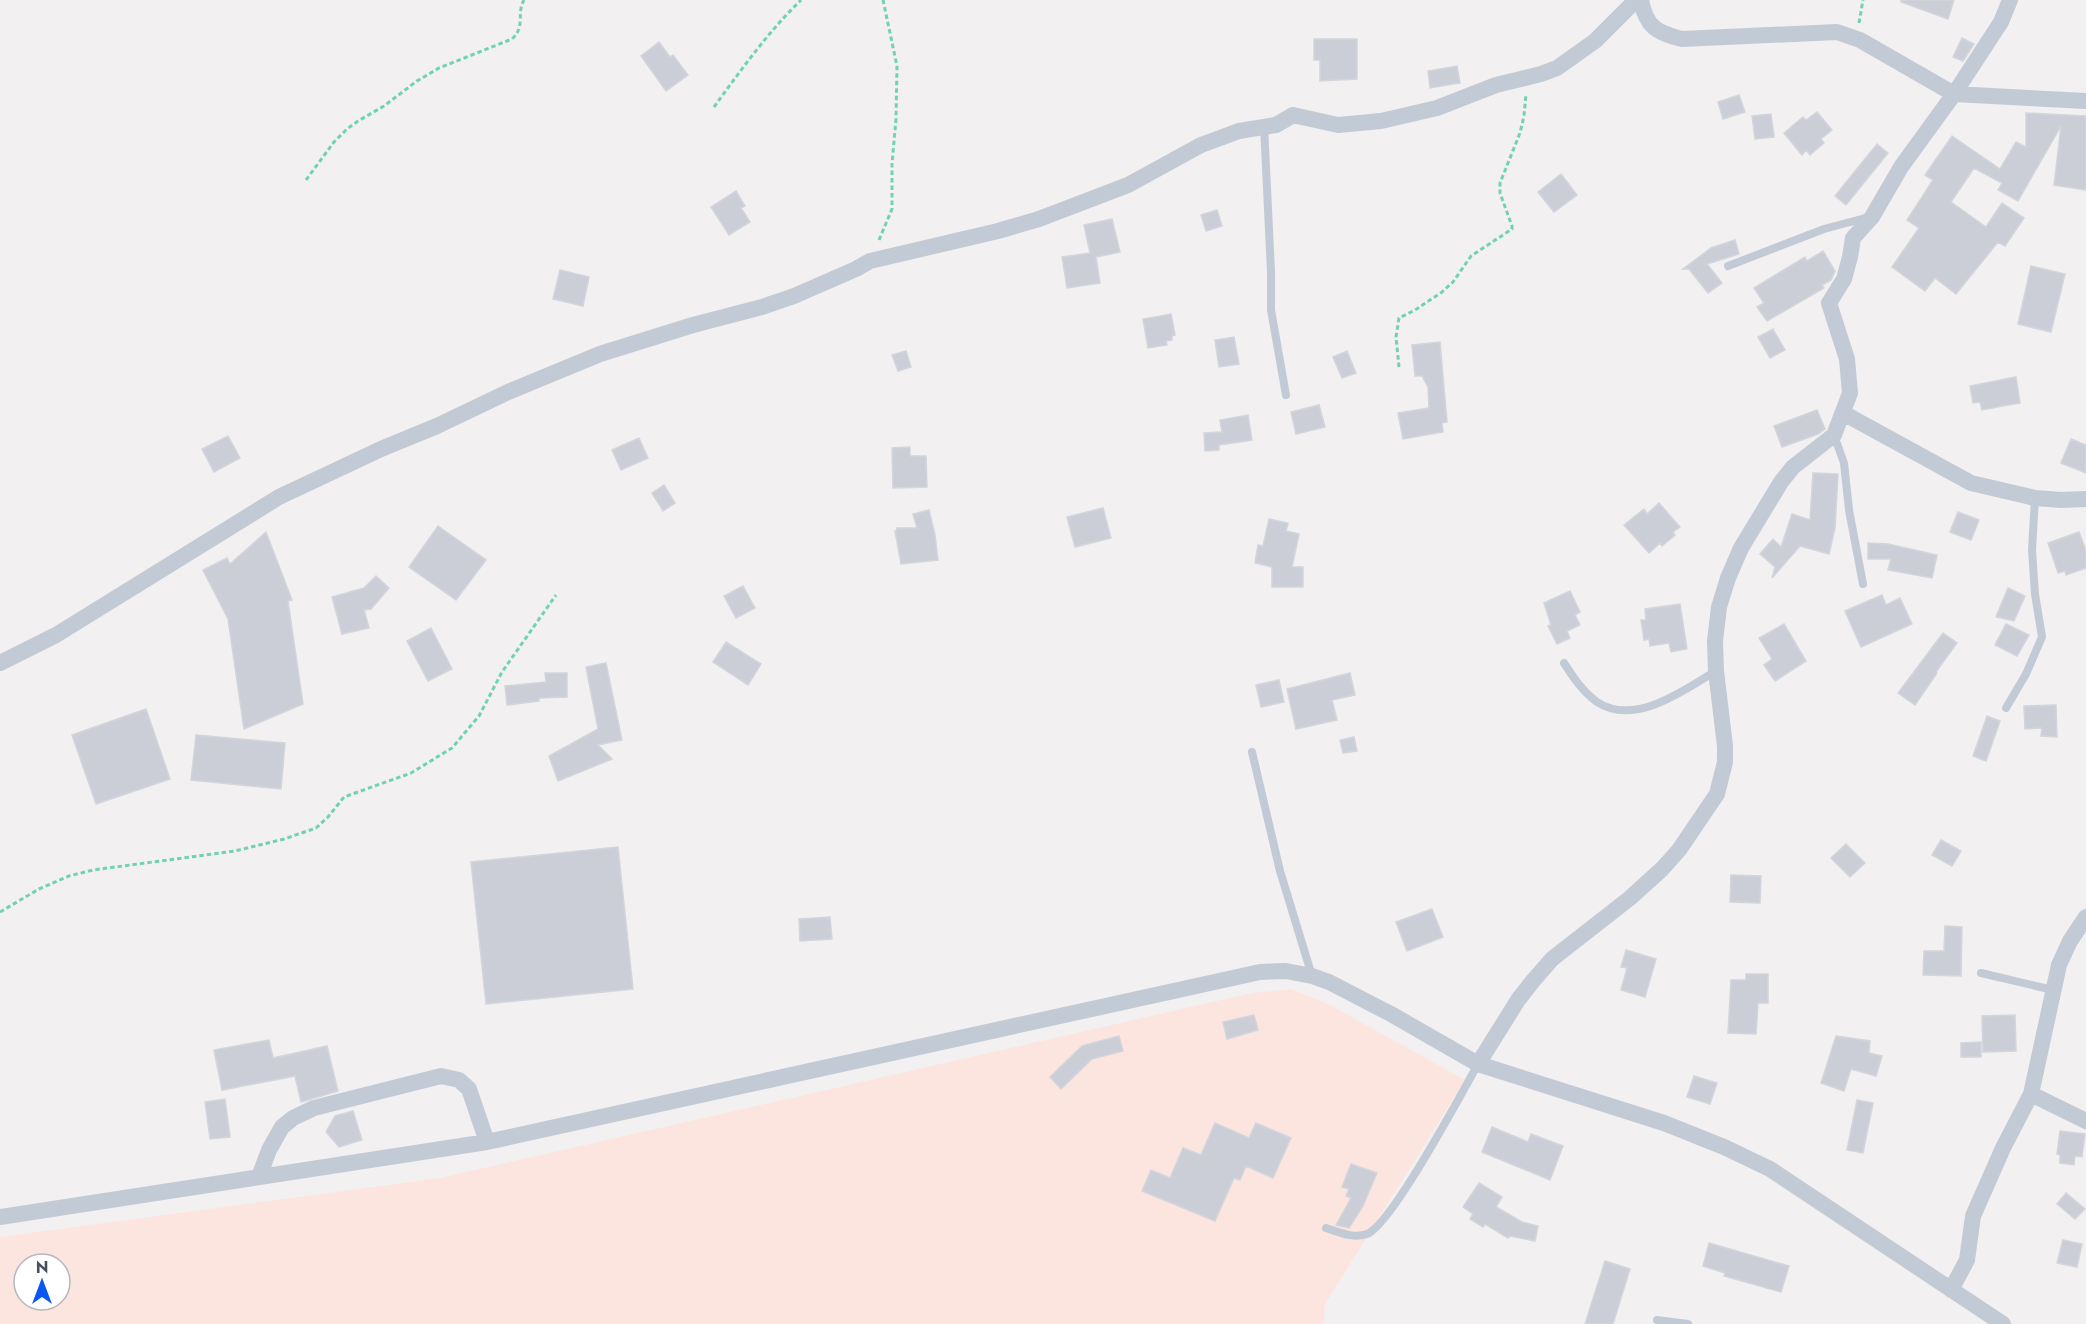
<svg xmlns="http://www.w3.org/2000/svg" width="2086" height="1324" font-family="Jost,sans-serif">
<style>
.medical{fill:#fde5df;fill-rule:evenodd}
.building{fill:#cbced6;stroke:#d3d5dc;stroke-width:1.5}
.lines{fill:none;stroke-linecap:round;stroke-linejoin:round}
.path{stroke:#71d3ad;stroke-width:3;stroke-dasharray:4.5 3;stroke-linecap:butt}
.lane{stroke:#c2cad6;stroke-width:8}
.street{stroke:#c2cad6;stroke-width:16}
</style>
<rect width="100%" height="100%" fill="#f2f0f0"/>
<path class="medical" d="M1291 989 1330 1005 1465 1080 1325 1304 1324 1324H0V1237L440 1178 1252 993ZM24 1264H60V1300H24Z"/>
<path class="building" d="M1901 0H1954L1948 19 1901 2Z
M1962 38 1974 44 1963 61 1953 57Z
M1314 39H1357V79L1320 81V60H1314Z
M659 42 670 57 673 55 688 75 666 91 641 56Z
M1457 66 1460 83 1430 88 1428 71Z
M1739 95 1745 112 1723 119 1718 102Z
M1817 112 1832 130 1821 139 1824 143 1810 155 1806 150 1802 155 1784 133 1803 117 1806 120Z
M2026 113 2086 116V190L2054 185 2061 126 2018 201 1998 190 2002 183 1974 168 1951 202 1986 227 2002 203 2024 218 2005 246 1998 242 1956 294 1935 278 1925 291 1892 267 1919 228 1907 220 1933 180 1925 175 1952 136 2000 169 2016 142 2026 147Z
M1771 114 1774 137 1755 139 1752 116Z
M1877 144 1888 153 1846 205 1835 196Z
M1561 174 1577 195 1554 212 1538 192Z
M736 191 745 206 741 208 750 222 729 235 711 207Z
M1217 210 1222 226 1206 231 1201 215Z
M1112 219 1120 252 1096 257 1100 283 1067 288 1062 257 1090 253 1084 225Z
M1735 240 1739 254 1707 264 1722 283 1708 293 1689 269H1683L1711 248Z
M1823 251 1835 271 1831 280 1822 285 1824 288 1767 321 1757 307 1764 303 1754 288 1805 257 1807 261Z
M2031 266 2065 274 2051 332 2018 324Z
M560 270 589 277 583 306 553 299Z
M1171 314 1175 335 1172 336V340L1166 341 1167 345 1148 348 1143 319Z
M1773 329 1785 350 1770 358 1758 337Z
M1234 337 1239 364 1219 367 1215 340Z
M1440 342 1447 422 1442 423 1443 432 1403 439 1398 413 1429 408 1428 387 1422 376H1415L1412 345Z
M906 351 911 367 898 371 892 355Z
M1347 351 1356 373 1342 378 1333 357Z
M2016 377 2020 403 1982 410 1980 402 1973 403 1970 386Z
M1319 405 1325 427 1296 434 1291 412Z
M1817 410 1825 429 1818 434 1782 447 1774 426Z
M1248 415 1252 440 1219 445V450L1205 451 1204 433 1222 432 1220 420Z
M228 436 240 458 214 472 202 449Z
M639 438 648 458 621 470 612 450Z
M2071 439 2086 445V473L2061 463Z
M910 447V456H926L927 487 893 488 892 448Z
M1813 473 1838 474 1835 528 1829 554 1800 546 1772 578 1775 567 1760 554 1773 539 1781 547 1792 514 1810 520Z
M664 485 675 503 663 511 652 493Z
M1659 503 1680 527 1673 532 1675 535 1662 546 1660 543 1649 553 1624 525 1644 509 1647 514Z
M1103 508 1111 538 1075 547 1067 517Z
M929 510 935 535 938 560 901 564 895 531H896L897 528H917L913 514Z
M1958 512 1979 520 1971 540 1950 532Z
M1269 519 1288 523 1286 531 1299 534 1292 567H1303V587H1272V567L1255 563 1258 545 1263 546Z
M438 526 486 560 456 600 409 567Z
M266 532 292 600 288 601 303 704 244 729 228 619 203 570 227 558 230 564Z
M2079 532 2086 551V568L2066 575 2065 571 2058 573 2048 543Z
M1868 543 1888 544 1937 555 1932 578 1888 570 1891 559H1868Z
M376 576 389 588 371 609 364 610 369 628 342 634 332 597 364 588Z
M743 586 755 608 736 618 724 596Z
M2008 588 2025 596 2014 621 1996 617Z
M1570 591 1580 612 1575 615 1580 625 1567 631 1570 638 1557 644 1548 626 1551 625 1544 603Z
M1882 595 1886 605 1900 598 1912 624 1861 647 1845 611Z
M1680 604 1687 649 1671 652 1669 643 1650 646 1649 639 1644 640 1641 620H1646L1645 609Z
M1784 624 1806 661 1775 681 1764 665 1772 659 1759 638Z
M2006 624 2029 635 2017 656 1995 645Z
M431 628 452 669 428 681 407 641Z
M1943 633 1957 643 1936 672 1937 673 1915 705 1898 693Z
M726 642 761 664 748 685 713 662Z
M606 663 622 740 598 745 612 759 558 781 549 756 598 729 586 667Z
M545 673H567V697L539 698V701L507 705 505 686 546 682Z
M1350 673 1355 695 1332 700 1337 720 1296 729 1287 689Z
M1279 680 1284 702 1261 707 1256 685Z
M2056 705 2057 737 2041 736 2042 728 2025 729 2024 706Z
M146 709 170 779 96 804 72 735Z
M1987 716 2000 721 1986 761 1973 756Z
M196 735 285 743 281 789 191 780Z
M1354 737 1357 751 1343 753 1340 740Z
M1941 840 1961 851 1952 866 1932 855Z
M1846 844 1865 863 1850 877 1831 858Z
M618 847 633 989 486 1004 471 862Z
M1731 875 1761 876 1760 903 1730 902Z
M1432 909 1443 937 1407 951 1396 922Z
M830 917 832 939 800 941 799 919Z
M1945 926 1962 927 1961 976 1923 975 1924 951H1944Z
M1626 950 1656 959 1645 997 1621 990 1627 968 1621 967Z
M1746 974H1768V1003H1758L1756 1034 1728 1033 1731 980H1746Z
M1254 1015 1258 1030 1227 1039 1223 1022Z
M2015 1015 2016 1051 1983 1052 1982 1016Z
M1119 1036 1123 1051 1092 1059 1061 1089 1050 1077 1082 1046Z
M1836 1036 1870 1041 1869 1053 1882 1056 1876 1076 1851 1069 1844 1091 1821 1083Z
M269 1040 273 1058 327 1046 338 1091 301 1102 295 1076 222 1090 214 1050Z
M1981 1042V1057H1961V1043Z
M1694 1076 1717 1083 1710 1104 1687 1097Z
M225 1099 230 1137 210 1139 205 1102Z
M1857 1100 1873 1103 1863 1153 1847 1150Z
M353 1111 362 1140 339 1147 326 1132 335 1116Z
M1215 1123 1249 1138 1256 1123 1291 1138 1273 1178 1246 1166 1240 1180 1234 1178 1215 1221 1142 1191 1151 1170 1170 1178 1183 1148 1201 1155Z
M1492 1127 1528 1142 1531 1134 1563 1146 1550 1180 1482 1152Z
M2060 1131 2085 1134 2082 1157 2075 1156 2074 1165 2060 1163V1155L2057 1154Z
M1351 1164 1377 1173 1363 1206 1349 1228 1336 1225 1351 1198 1346 1196 1349 1189 1342 1187Z
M1479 1183 1502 1197 1496 1207 1522 1222 1538 1226 1535 1241 1510 1236 1508 1238 1485 1224 1483 1227 1470 1219 1473 1214 1463 1207Z
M2066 1193 2085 1209 2075 1219 2057 1204Z
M2063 1240 2082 1244 2077 1267 2057 1263Z
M1709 1243 1789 1266 1781 1292 1724 1276 1725 1273 1703 1266Z
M1605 1261 1630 1269 1613 1324H1585Z"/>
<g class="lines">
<path class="path" d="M1859 23 1863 0
M714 107C741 70 768 32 801 0
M306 180 334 142 347 129 358 121 384 106 417 81 439 68 512 39C526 26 516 14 524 0
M879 240 892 209V164L896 119 897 66 883 0
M1399 367 1396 337 1399 318 1415 310 1442 292 1453 282 1471 256 1512 229V226L1500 193V183L1520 133 1524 116 1526 94
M0 912 39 889 69 876 93 870 235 851 284 839 316 828 328 817 344 797 411 773 452 748 479 716 502 672 556 595"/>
<path class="lane" d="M1264 126 1271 272V310L1286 395
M1728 266 1824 229 1869 217
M1834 435 1844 463 1849 510 1863 584
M1564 663C1573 677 1583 692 1597 702 1635 727 1684 690 1716 671
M2006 708 2026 674 2042 637 2035 594 2032 550 2035 498
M1252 752 1280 871 1312 976
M1981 973 2053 990
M1326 1228C1339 1232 1353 1239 1367 1234 1391 1225 1462 1093 1478 1064
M1657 1320 1688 1324"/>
<path class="street" d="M1641 0C1646 27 1657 33 1682 39L1837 32 1860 40 1954 94 2086 101
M1843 413 1971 483 2035 498 2061 500 2086 499
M0 663 56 635 279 497 381 449 437 426 508 392 600 354 693 325 762 307 794 296 856 269 870 261 998 231 1039 219 1128 185 1201 145 1239 131 1276 125 1293 115 1338 125 1381 121 1437 108 1496 85 1541 74 1557 68 1595 41 1636 0
M1478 1064 1518 1000 1532 982 1552 959 1630 898 1662 869 1679 850 1717 794 1725 762V746L1716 671 1715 641 1719 607 1728 578 1741 548 1781 482 1793 467 1834 435 1850 393 1847 359 1829 303 1844 279 1850 257 1853 238 1872 217 1901 167 1954 94 2001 22 2010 0
M2031 1094 2086 1121
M259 1177 269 1150 282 1127 293 1118 314 1108 441 1076 459 1080 469 1089 487 1142
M0 1217 487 1142 1260 972 1286 971 1312 976 1329 982 1391 1014 1478 1064 1664 1123 1724 1147 1770 1169 2003 1324
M1951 1290 1967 1260 1973 1216 2003 1148 2031 1094 2059 965 2070 941 2086 917"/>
</g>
<g transform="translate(42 1282)"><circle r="28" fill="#ffffff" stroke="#b5b9bf" stroke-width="1.5"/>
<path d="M0-4.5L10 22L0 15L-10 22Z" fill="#0c57f0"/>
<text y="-9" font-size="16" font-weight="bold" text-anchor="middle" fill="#46515f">N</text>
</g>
</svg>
